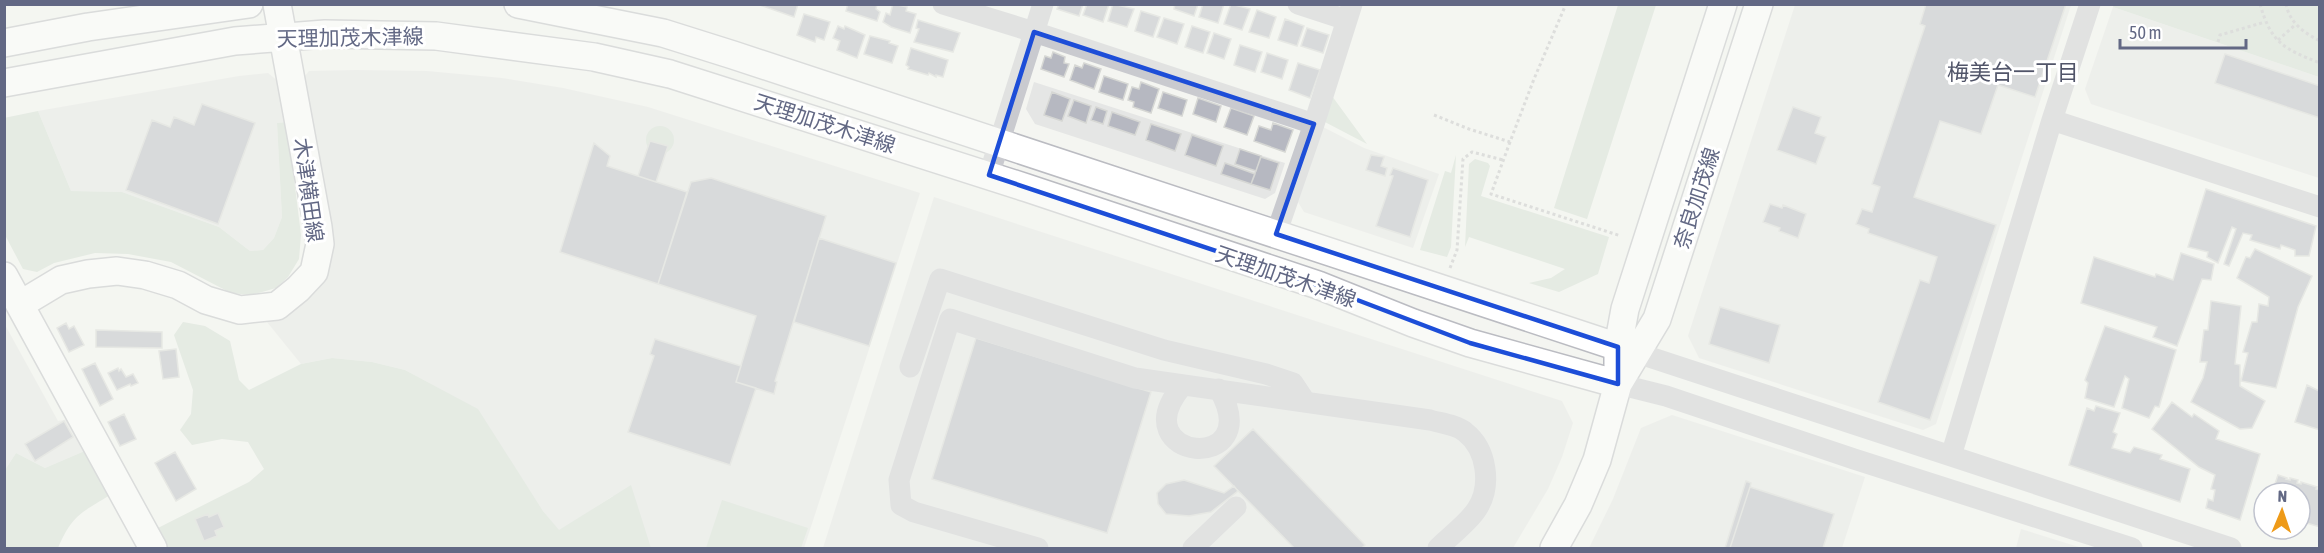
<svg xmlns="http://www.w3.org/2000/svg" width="2324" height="553" font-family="'Asap Condensed','Noto Sans JP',sans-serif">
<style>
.built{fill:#e5e6e5}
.green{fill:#d2ddd3}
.building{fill:#b6b8c1;stroke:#d6d7d4;stroke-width:1.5}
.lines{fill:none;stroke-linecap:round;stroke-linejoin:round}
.major-casing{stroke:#bbbcc2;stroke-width:30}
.path{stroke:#c0c0c3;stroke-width:3;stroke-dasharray:3 3;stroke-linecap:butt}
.minor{stroke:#c9cacf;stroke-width:21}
.major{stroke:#fff;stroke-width:27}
.marked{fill:none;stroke:#1d4ed8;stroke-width:4.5;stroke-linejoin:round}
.labels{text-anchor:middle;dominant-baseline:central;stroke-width:6;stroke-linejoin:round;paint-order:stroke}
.street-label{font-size:21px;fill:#626884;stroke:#fff}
.neighbourhood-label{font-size:22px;fill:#515569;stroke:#fff}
</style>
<rect width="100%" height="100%" fill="#f4f5f1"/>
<path class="built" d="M1795 5H2071L1936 424 1923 430 1699 358 1688 336Z
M2113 7 2319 77V178L2091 104 2085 89Z
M356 70 427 71 502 78 563 88 648 107 920 193 804 548H651L647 539 613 496 559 531 543 511 477 409 405 370 372 362 332 358 301 364 267 322 283 315 311 293 301 81 309 71Z
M268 73 279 82 287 122 277 123 282 217 274 238 263 250 250 251 219 227 122 192 71 191 38 111 239 76Z
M1034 82 1285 163 1275 193 1265 199 1035 124 1026 109Z
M1323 127 1364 148 1439 174 1413 248 1304 212 1298 202Z
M934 197 1562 401 1573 423 1562 457 1548 489 1513 548H823Z
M4 323 58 421 69 419 87 450 45 468 16 453 5 470Z
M1672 415 1865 477 1842 548H1589L1613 499 1641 428Z
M2021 529 2082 548H2016Z"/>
<path class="green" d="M1618 5H1656L1587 219 1554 208Z
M2114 5H2319V77L2113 7Z
M1332 96 1367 144 1323 121Z
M38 111 71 191 122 192 219 227 250 251 263 250 274 238 282 217 277 123 287 122 301 235 299 259 288 277 276 288 251 295 231 293 171 262 128 254 95 253 54 263 37 272 23 269 5 235 4 118Z
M646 140a14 14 0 1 1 28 0a14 14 0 1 1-28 0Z
M1456 155 1451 247 1447 257 1420 250 1445 171 1451 173Z
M1475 159 1488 163 1490 166 1481 196 1609 237 1598 274 1559 292 1529 283 1551 278 1565 269 1469 237 1465 247 1469 164Z
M183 322 205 326 230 341 239 380 249 390 301 364 332 358 372 362 405 370 478 409 543 511 559 530 631 485 651 548H166L156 529 249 482 264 469 248 442 222 439 192 445 180 430 191 414 193 390 174 335Z
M87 450 110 495C81 513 72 515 58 548H5V470L16 453 45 468Z
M722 500 808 528 801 548H706Z"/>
<path class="building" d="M757 4H798L794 17Z
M848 4H877L876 9 880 12 877 21 846 11Z
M893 4 907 7 906 11 916 14 910 33 891 27 883 22 886 13 890 15Z
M1059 4H1083L1079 16 1057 9Z
M1087 4H1109L1103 22 1083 15Z
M1113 4 1134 9 1127 27 1108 21Z
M1175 4H1198L1194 16 1174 9Z
M1203 4H1224L1218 23 1199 17Z
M1231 4 1250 9 1242 30 1224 24Z
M1926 4H2066L2035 97 1998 85 1981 134 1940 121 1914 197 1996 225 1930 420 1878 402 1920 280 1929 283 1937 257 1868 233 1869 229 1856 224 1862 209 1872 212 1880 187 1872 184 1925 26 1920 24Z
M1257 10 1276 17 1269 38 1249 32Z
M1141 11 1160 17 1153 37 1135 31Z
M804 14 830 22 824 40 816 37 815 42 797 35Z
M1164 18 1184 24 1177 44 1157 37Z
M1285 19 1304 26 1297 46 1278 40Z
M918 20 960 33 953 52 914 42 919 29 916 28Z
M838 26 844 29 845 26 865 35 857 58 837 50 840 41 833 38Z
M1192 26 1210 32 1203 53 1185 47Z
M1307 28 1329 35 1323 53 1301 46Z
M1214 33 1231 39 1224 59 1207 53Z
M870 36 890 41 889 43 898 46 892 63 864 54Z
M1240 45 1262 52 1255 72 1234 65Z
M911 48 948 60 943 77 936 75V77L929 73 928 75 908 69 909 67 906 65Z
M1053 52 1065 57 1064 63 1069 64 1064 77 1041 69 1045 56 1051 58Z
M1267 53 1288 60 1282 79 1261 72Z
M2225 54 2320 86V118L2215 83Z
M1084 63 1101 69 1094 89 1070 80 1075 65 1082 68Z
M1298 63 1320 70 1310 98 1289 90Z
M1104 76 1128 84 1123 100 1099 92Z
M1141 82 1159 89 1151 113 1133 107 1134 102 1128 100 1132 87 1139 89Z
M1052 92 1070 99 1062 121 1044 115Z
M1163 92 1187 100 1182 116 1158 108Z
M1198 98 1221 106 1216 122 1193 114Z
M1074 100 1091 106 1086 123 1068 116Z
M202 104 255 123 218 224 126 190 152 120 170 127 174 117 194 125Z
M1096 107 1107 111 1103 124 1091 120Z
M1793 107 1821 117 1815 133 1826 137 1816 164 1777 150Z
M1231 108 1254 116 1247 135 1224 127Z
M1112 112 1140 122 1135 135 1108 126Z
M1273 123 1293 130 1285 152 1254 141 1259 126 1271 130Z
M1151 124 1181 134 1175 151 1146 140Z
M1192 135 1223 146 1216 166 1185 155Z
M650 141 668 146 656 182 638 176Z
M594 143 610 156 607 166 687 192 658 284 560 252Z
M1240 149 1261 156 1256 171 1235 164Z
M1371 155 1384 157 1381 166 1387 168 1385 176 1366 170Z
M1261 157 1279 163 1270 190 1251 184Z
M1225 163 1255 174 1251 184 1221 174Z
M1393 168 1428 180 1410 237 1376 226 1393 176 1390 175Z
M711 178 826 216 775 381 777 382 774 394 736 382 756 316 658 284 691 182Z
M2206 189 2316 226 2309 256H2295V250L2281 245 2280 249 2250 240 2252 235 2243 233 2229 266 2224 264 2236 229 2232 227 2218 263 2207 257 2208 252 2188 247Z
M1770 204 1782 208 1783 205 1806 214 1798 238 1779 231 1780 228 1763 222Z
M819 238 896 263 869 346 794 322Z
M2255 249 2312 276 2298 307 2276 388 2241 381 2248 353 2243 352 2252 322H2257L2259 304 2268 306 2269 297 2237 278 2246 257 2250 258Z
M2181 253 2214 264 2211 280 2202 279 2177 346 2153 337 2157 327 2081 303 2094 257 2155 277 2156 274 2173 280Z
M2211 301 2241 306 2235 364 2240 365V386L2265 401 2252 428 2240 429 2191 402 2203 378 2207 362H2200L2204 330H2208Z
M1720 307 1780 325 1769 363 1709 344Z
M66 323 69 329 74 326 84 345 69 352 57 328Z
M2105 326 2176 350 2159 407 2155 406 2149 418 2122 408 2129 379 2125 376 2114 407 2085 398 2088 383 2085 380Z
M96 330 162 332V348L96 347Z
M976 338 1151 392 1107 533 932 479Z
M655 339 741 366 736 382 756 388 730 465 628 432 654 356 650 354Z
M176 349 179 377 163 379 159 351Z
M95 363 113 399 100 406 82 369Z
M118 368 119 371 121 369 126 377 133 374 138 383 131 386 130 384 117 390 108 373Z
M2307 385 2319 391 2320 389V430L2295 422Z
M2172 402 2192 417 2194 414 2219 431 2216 439 2260 454 2240 520 2206 508 2208 499 2213 501 2215 490 2211 489 2215 475 2199 467 2152 429Z
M2096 406 2120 413 2113 432 2117 434 2112 448 2130 453 2134 447 2162 455 2160 459 2190 469 2180 502 2069 465 2087 408 2094 411Z
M124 414 136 439 120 446 108 422Z
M64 421 73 437 35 461 25 444Z
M1253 429 1365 545 1362 548H1294L1214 466Z
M175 452 196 489 176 501 155 463Z
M2278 475 2287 478 2286 479 2290 480V478L2298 480 2297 483 2301 484V482L2317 487 2316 489 2320 490V527L2300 521V493H2272Z
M1184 480 1224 493 1234 486 1238 491 1211 512 1189 516 1166 514 1158 504 1157 493 1166 484Z
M1746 481 1751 483 1750 487 1730 548H1725Z
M1750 487 1834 514 1823 548H1730Z
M218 513 224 527 215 531 217 536 204 541 195 519 208 514 209 517Z"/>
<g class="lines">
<defs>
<path id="major" d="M518 4 663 33 733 55 1618 347
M4 43 88 27 249 4
M4 83 235 41 325 34 436 36 594 57 670 74 1027 188 1318 285 1413 323 1470 343 1618 384
M4 276 153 548
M21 304 61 280 88 274 117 271 145 275 178 285 206 300 240 310 277 306 298 289 314 272 320 244 318 227 277 4
M1618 365V347L1625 309 1723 4
M1554 548 1578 505 1597 460 1618 384 1657 319 1759 4"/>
</defs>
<use href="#major" class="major-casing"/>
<path class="path" d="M2260 4C2271 43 2284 49 2320 63
M2286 4C2289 22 2304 33 2320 41
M2278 40 2295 25
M2218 42 2220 35 2265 22
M1434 115 1469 129 1510 142 1534 79 1566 4
M1510 142 1491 194 1621 236
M1450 268 1457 250 1463 159 1472 152 1503 160"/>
<path class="minor" d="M943 4 1034 32 1314 124
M1298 4 1347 20
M2052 120 2320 207
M989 175 1043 4
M1276 234 1314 124 1352 4
M1625 349 2231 548
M910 367 940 279 1164 350 1266 374 1293 383 1305 401
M1618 384 1666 396 1854 459 2132 548
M1182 386C1120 461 1268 476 1219 389
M1951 456 2052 120 2090 4
M1038 548 914 512 901 505 899 480 950 319 1135 378 1430 420C1440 423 1457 425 1465 432 1487 449 1492 486 1477 509 1469 522 1449 537 1438 548
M1193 548 1236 507"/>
<use href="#major" class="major"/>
</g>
<path d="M0 0H2324V553H0ZM1034 32 1314 124 1276 234 1618 347V384L1470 343 1318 285 989 175Z" fill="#f4f5f1" fill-opacity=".55" fill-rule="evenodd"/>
<path class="marked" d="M1034 32 1314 124 1276 234 1618 347V384L1470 343 1318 285 989 175Z"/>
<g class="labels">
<g class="street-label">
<text transform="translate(350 37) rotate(-1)">天理加茂木津線</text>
<text transform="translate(825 123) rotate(18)">天理加茂木津線</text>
<text transform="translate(309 190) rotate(82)">木津横田線</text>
<text transform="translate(1696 198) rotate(-72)">奈良加茂線</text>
<text transform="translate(1286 276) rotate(19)">天理加茂木津線</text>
</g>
<g class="neighbourhood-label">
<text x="2013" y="72">梅美台一丁目</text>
</g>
</g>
<rect width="2324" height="553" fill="none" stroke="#626884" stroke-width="12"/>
<g transform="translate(2282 511) rotate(2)"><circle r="28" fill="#ffffff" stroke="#c0c3ce" stroke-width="1.5"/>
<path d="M0-4.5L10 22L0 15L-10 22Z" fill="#ee9a18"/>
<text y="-9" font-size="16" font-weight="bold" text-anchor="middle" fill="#626884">N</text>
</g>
<path d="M2120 39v9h126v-9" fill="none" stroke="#626884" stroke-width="3"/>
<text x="2129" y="39" font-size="18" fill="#626884" stroke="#ffffff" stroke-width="4.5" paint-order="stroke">50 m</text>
</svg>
